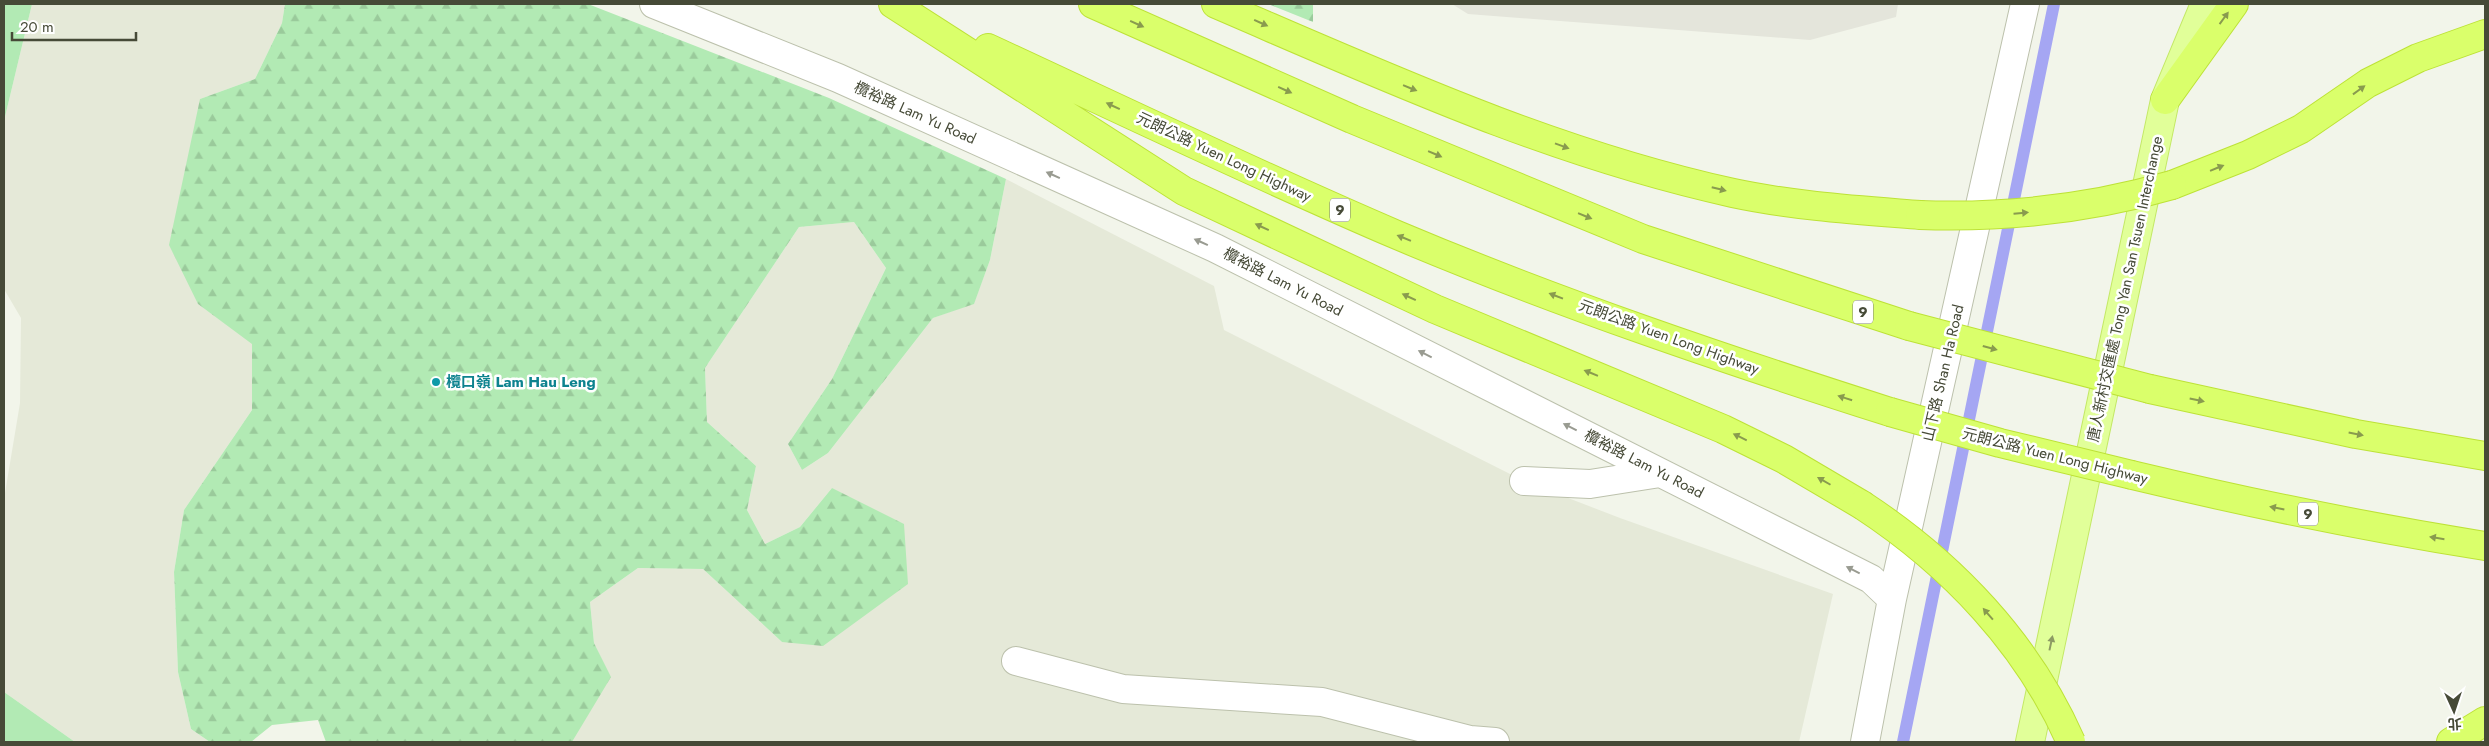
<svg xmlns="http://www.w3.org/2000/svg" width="2489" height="746" font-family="Jost,'Noto Sans TC',sans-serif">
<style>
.residential{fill:#e5e9d8}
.industrial{fill:#e4e5db}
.grass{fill:#b2eab4}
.forest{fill:url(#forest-firs)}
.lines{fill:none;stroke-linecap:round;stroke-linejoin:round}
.stream{stroke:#a5a6f3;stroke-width:12}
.minor-casing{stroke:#bcc1ac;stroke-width:30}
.major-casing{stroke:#c3e865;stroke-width:30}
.highway-casing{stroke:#bde237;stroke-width:30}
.minor{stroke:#fff;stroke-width:28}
.major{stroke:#e1ff99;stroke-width:28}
.highway{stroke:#daff6b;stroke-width:28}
.highway-bridge-casing{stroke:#bde237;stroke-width:30;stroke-linecap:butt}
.highway-bridge{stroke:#daff6b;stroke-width:28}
.oneway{fill:#899b4e}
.oneway2{fill:#999b91}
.oneway3{fill:#8c9b63}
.culture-dot{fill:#0f9aa8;stroke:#fff;stroke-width:2}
.labels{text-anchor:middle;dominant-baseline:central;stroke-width:5;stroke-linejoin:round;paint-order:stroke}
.shield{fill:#fff;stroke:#7e8073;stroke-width:1}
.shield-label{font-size:14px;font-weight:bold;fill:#464a37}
.street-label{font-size:15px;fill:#464a37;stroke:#fff}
.culture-label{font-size:15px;font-weight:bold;fill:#0d838f;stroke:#fff;text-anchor:start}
</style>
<defs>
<pattern id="forest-firs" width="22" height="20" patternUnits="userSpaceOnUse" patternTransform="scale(1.25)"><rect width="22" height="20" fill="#b2eab4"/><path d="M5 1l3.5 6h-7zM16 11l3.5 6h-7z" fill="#9aca9b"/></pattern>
</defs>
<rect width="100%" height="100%" fill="#f2f5ea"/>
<path class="residential" d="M32 4H285L282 23 255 79 200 99 198 304 252 343V410L184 510 174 572 178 672 191 729 210 742H75L4 692V499L20 403 21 318 4 289V121Z
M1006 179 1214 286 1224 330 1524 481 1620 518 1833 594 1799 742H572L610 677 594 643 590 602 638 568 703 569 782 642 832 488 800 527 765 544 747 510 756 466 707 422 705 368 799 227 854 222 886 268 832 379 788 444 802 470 828 453 933 318 974 303 990 260Z"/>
<path class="industrial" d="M1452 4H1898L1896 17 1810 40 1468 14Z"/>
<path class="grass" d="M4 4H32L4 121Z
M4 692 75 742H4Z"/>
<path class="forest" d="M285 4H588L829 98 1006 179 990 260 974 304 933 318 828 453 802 470 788 444 832 379 886 268 854 222 799 227 705 368 707 422 756 466 747 510 765 544 800 527 832 488 904 524 908 584 823 646 782 642 703 569 638 568 590 602 594 643 611 677 572 742H326L318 720 272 725 251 742H210L191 729 178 672 174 572 184 510 252 410V344L198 304 169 245 200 99 255 79 282 23Z
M1268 4H1313V22Z"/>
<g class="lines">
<path class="stream" d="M1903 742 2054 4"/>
<defs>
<path id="minor" d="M654 4 838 78 1215 248 1871 579 1892 599
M1524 481 1590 484 1660 473
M1016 661 1123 689 1322 702 1470 740 1495 742
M1865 742 1892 599 2025 4"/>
<path id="major" d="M2030 742 2165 100 2205 4"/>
<path id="highway" d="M893 4 1184 191 1435 309 1723 429 1784 459 1862 505
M1093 4 1352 119 1643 239 1909 326
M1216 4C1386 77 1551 153 1733 193 1794 206 1858 210 1920 215
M988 48C1124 111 1259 176 1397 235 1558 303 1724 359 1890 412
M2165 100 2234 4
M2172 185 2248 155 2301 129 2368 83 2418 58 2485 34
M2150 389 2356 434 2485 456
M2132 475C2249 503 2366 527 2485 546
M2451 742 2485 721"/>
</defs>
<use href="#minor" class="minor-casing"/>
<use href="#major" class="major-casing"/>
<use href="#highway" class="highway-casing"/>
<use href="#minor" class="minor"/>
<use href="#major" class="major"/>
<use href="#highway" class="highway"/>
<defs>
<path id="highway-bridge" d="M1920 215C2006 218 2089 209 2172 185
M1909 326 2150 389
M1890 412 2000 443 2132 475
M1862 505C1952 564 2028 644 2071 742"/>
</defs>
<use href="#highway-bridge" class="highway-bridge-casing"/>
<use href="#highway-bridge" class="highway-bridge"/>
</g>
<defs><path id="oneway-solid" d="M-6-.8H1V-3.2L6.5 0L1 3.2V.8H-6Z" transform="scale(1.25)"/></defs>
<g class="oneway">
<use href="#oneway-solid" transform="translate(2224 18) rotate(-54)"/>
<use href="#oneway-solid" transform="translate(1261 23) rotate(24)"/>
<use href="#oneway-solid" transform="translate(1137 24) rotate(24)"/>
<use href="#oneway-solid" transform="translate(1410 88) rotate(22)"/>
<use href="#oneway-solid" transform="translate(1285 90) rotate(24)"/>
<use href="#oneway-solid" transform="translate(2359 90) rotate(-36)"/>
<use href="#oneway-solid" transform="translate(1113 106) rotate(-155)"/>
<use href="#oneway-solid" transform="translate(1562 146) rotate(20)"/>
<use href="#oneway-solid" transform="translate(1435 154) rotate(23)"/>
<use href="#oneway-solid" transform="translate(2217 168) rotate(-22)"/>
<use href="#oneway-solid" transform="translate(1719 189) rotate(14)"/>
<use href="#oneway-solid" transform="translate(2021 213) rotate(-5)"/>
<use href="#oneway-solid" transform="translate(1585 216) rotate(22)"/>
<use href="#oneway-solid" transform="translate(1262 227) rotate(-155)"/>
<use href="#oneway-solid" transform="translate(1404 238) rotate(-158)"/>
<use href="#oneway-solid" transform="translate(1556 296) rotate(-159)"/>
<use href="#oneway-solid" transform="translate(1409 297) rotate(-155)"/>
<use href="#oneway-solid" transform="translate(1990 348) rotate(15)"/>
<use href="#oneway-solid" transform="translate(1591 373) rotate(-158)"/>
<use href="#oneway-solid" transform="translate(1845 398) rotate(-162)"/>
<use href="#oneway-solid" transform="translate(2197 400) rotate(12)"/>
<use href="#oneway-solid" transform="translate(2356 434) rotate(11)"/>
<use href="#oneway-solid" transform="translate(1740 437) rotate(-154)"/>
<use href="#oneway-solid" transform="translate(1824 481) rotate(-150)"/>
<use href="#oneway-solid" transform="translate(2277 508) rotate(-169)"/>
<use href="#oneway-solid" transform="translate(2437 538) rotate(-171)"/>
<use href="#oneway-solid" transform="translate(1988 614) rotate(-131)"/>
</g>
<g class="oneway2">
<use href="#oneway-solid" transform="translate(1053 175) rotate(-156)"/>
<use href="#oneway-solid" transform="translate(1201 242) rotate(-156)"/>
<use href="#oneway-solid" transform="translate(1425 354) rotate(-153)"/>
<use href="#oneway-solid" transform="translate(1570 427) rotate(-153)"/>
<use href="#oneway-solid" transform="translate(1853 570) rotate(-153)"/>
</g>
<use class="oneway3" href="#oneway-solid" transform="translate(2051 643) rotate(-78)"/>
<circle class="culture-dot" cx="436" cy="382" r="5"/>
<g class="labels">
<g class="shield">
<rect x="1330" y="198.5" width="20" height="23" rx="4"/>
<rect x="1853" y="300.5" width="20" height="23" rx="4"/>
<rect x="2298" y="502.5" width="20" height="23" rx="4"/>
</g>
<g class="shield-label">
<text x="1340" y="210">9</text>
<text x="1863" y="312">9</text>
<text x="2308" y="514">9</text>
</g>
<g class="street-label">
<text transform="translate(915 113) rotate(24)">欖裕路 Lam Yu Road</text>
<text transform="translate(1224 157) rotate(25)">元朗公路 Yuen Long Highway</text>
<text transform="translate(1283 282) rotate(27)">欖裕路 Lam Yu Road</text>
<text transform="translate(2125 289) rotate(-78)">唐人新村交匯處 Tong Yan San Tsuen Interchange</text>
<text transform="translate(1669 337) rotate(20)">元朗公路 Yuen Long Highway</text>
<text transform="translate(1943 373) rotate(-77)">山下路 Shan Ha Road</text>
<text transform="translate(2055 456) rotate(14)">元朗公路 Yuen Long Highway</text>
<text transform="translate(1644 464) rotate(27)">欖裕路 Lam Yu Road</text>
</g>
<g class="culture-label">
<text x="446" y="382">欖口嶺 Lam Hau Leng</text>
</g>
</g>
<rect width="2489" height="746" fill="none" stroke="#464a37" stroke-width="10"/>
<g transform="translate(2454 711) rotate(177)" stroke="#ffffff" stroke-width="4" paint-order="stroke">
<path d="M0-4L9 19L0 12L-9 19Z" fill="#464a37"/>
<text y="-8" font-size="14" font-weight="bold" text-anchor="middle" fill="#464a37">北</text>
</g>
<path d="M12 32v8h124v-8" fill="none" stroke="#464a37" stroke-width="2.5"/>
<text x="20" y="32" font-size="15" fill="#464a37" stroke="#ffffff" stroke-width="4" paint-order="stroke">20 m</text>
</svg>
